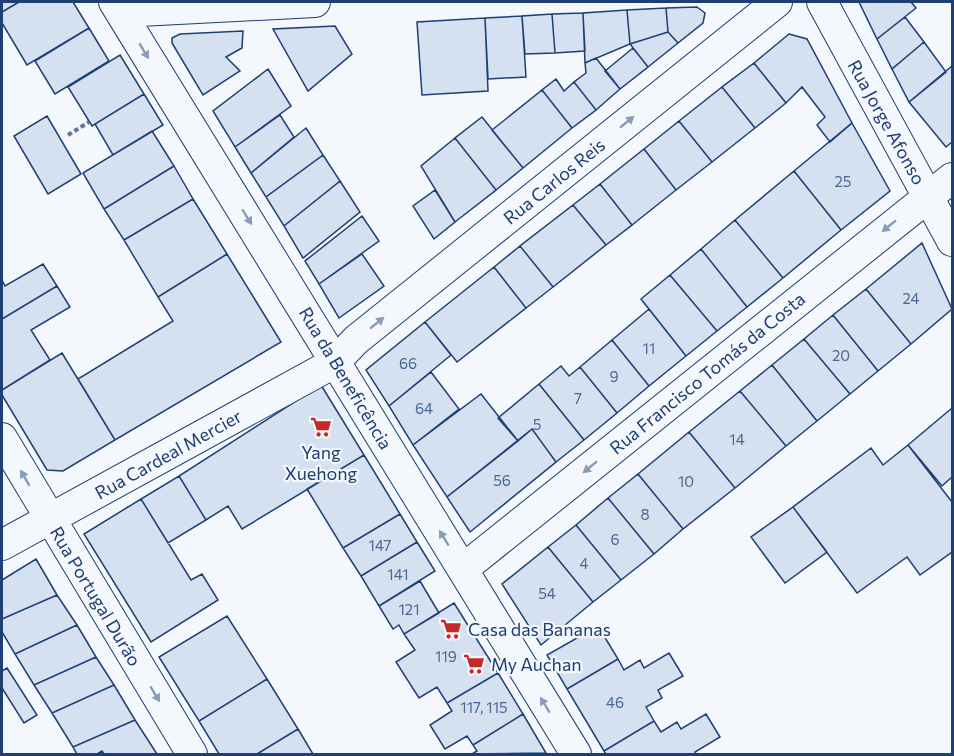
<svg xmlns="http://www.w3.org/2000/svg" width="954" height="756" font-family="Commissioner,sans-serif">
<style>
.building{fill:#d5e0f0;stroke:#1d3f73;stroke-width:1.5}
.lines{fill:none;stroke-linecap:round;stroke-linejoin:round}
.minor-casing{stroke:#1d3f73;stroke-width:32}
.path{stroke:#5e769c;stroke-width:4;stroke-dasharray:4.5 3;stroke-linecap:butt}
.minor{stroke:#f4f7fb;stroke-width:30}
.oneway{fill:#889bb7}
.labels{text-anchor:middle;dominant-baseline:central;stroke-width:4.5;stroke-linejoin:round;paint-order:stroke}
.number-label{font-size:15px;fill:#4b6792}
.street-label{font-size:18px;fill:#1d3f73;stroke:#f4f7fb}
.poi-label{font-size:18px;fill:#1d3f73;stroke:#f4f7fb;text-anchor:start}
</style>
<rect width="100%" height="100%" fill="#f4f7fb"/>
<path class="building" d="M2 2H19L2 12Z
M19 2H73L89 28 27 65 2 23V12Z
M859 2H911L916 8 877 39Z
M697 7 705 13 703 23 678 43 668 32 666 8Z
M666 8 668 32 630 44 627 10Z
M627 10 630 44 585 63 583 13Z
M583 13 585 51 555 53 552 14Z
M552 14 555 53 525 54 522 16Z
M522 16 526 77 488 79 485 18Z
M905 17 924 42 892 69 877 39Z
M485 18 488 91 422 95 417 22Z
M335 26 352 54 308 91 273 29Z
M89 28 109 61 55 94 35 61Z
M243 31 242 48 226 57 240 71 203 95 172 43V38L180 34Z
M668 32 678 43 648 67 630 44Z
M789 34 807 39 852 123 830 142 817 125 825 117 802 87 786 103 754 63Z
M924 42 946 72 909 102 892 69Z
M633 48 648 67 620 89 605 71Z
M120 55 144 94 92 126 68 87Z
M596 58 620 89 596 110 574 82 586 73 585 63Z
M754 63 786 103 755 128 722 87Z
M952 66V142L946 147 909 102Z
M268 69 291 106 235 147 213 111Z
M556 79 564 91 574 82 596 110 572 128 542 90Z
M722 87 755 128 712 162 679 121Z
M542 90 572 128 523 168 492 130Z
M144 94 163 125 113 155 95 124Z
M280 115 294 137 251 173 235 147Z
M47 116 81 174 48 194 14 136Z
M482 117 523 168 496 190 455 138Z
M679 121 712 162 676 190 644 149Z
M852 123 890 191 841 230 794 171Z
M306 128 323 155 266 197 251 173Z
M152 131 174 166 104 209 83 173Z
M455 138 496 190 455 222 421 166Z
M644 149 676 190 632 225 600 184Z
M323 155 340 181 284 226 266 197Z
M174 166 193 199 124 240 104 209Z
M794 171 841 230 783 278 735 220Z
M340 181 360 212 303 258 284 226Z
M600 184 632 225 606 245 573 205Z
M435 190 455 222 434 239 413 206Z
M193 199 227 254 158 297 124 240Z
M573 205 606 245 553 287 520 246Z
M362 216 379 241 319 284 305 261Z
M735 220 783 278 747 307 701 249Z
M922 243 952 309 911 344 866 289Z
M520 246 553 287 526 308 494 267Z
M701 249 747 307 717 331 670 275Z
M227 254 281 342 115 440 78 379 173 321 158 297Z
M362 254 384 286 339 318 319 284Z
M43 264 57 286 2 319V280L5 286Z
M494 267 526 308 457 362 425 322Z
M670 275 717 331 686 356 641 299Z
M57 286 70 307 31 330 50 360 2 390V319Z
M866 289 911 344 878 371 833 315Z
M649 309 686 356 649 386 612 340Z
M833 315 878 371 850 394 804 339Z
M425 322 451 355 389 406 366 370Z
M804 339 850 394 817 421 772 365Z
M612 340 649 386 617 413 580 367Z
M62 353 115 440 63 471 47 470 2 395V390Z
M772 365 817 421 786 446 740 391Z
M561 366 569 376 580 367 617 413 584 440 539 384Z
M431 372 459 409 413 445 389 406Z
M539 384 584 440 556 462 532 429 518 441 498 418Z
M321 385 364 455 242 529 228 506 206 520 179 476Z
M740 391 786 446 735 488 689 432Z
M481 394 518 441 447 497 413 445Z
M952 408V477L942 486 908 445Z
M532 429 556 462 470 532 447 497Z
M689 432 735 488 683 529 638 474Z
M908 445 952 502V552L920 575 907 557 857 593 793 507 871 448 883 465Z
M364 455 400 514 343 548 307 489Z
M638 474 683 529 654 554 608 498Z
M179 476 206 520 168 543 141 499Z
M608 498 654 554 621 580 576 525Z
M141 499 191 580 202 574 218 600 151 642 84 534Z
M793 507 827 552 785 583 751 537Z
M400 514 417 542 361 576 343 548Z
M576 525 621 580 593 602 548 547Z
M417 542 435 571 379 606 361 576Z
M548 547 593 602 541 645 502 584Z
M36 559 57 595 2 619V580Z
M420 581 439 613 404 634 399 625 393 629 379 606Z
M57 595 77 625 15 654 2 632V619Z
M454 603 498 673 447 703 437 687 419 698 396 662 415 650 404 634Z
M227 616 267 679 199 721 159 657Z
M77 625 96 657 34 685 15 654Z
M598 626 618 659 567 689 547 655Z
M669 653 683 676 658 690 662 698 646 707 654 721 604 751 567 689 618 659 624 670 640 660 644 668Z
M96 657 114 685 52 713 34 685Z
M7 668 37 715 24 723 2 688V671Z
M498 673 523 714 473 745 467 736 445 749 430 725 452 711 447 703Z
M267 679 298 729 257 754H219L199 721Z
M114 685 135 720 73 747 52 713Z
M523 714 546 753 472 754 477 751 473 745Z
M706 714 720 737 695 752 696 754H606L604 751 654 721 661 732 677 722 681 729Z
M135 720 157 754H104L102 751 97 754H77L73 747Z
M298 729 313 754H257Z"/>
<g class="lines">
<defs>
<path id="minor" d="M114 2 576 754
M822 2 952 241
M120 12 315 2
M2 438 192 754
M2 545 334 363 356 340 777 2
M463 569 952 178"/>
</defs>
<use href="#minor" class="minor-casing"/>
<path class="path" d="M68 135 89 122"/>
<use href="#minor" class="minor"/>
</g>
<defs><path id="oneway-solid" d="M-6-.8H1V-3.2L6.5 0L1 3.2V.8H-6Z" transform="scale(1.5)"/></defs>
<g class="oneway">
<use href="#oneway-solid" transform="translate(144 51) rotate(59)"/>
<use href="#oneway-solid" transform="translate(627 122) rotate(-39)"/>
<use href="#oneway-solid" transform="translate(247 217) rotate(58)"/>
<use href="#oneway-solid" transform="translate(889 226) rotate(141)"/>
<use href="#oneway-solid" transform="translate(377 323) rotate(-39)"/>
<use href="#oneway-solid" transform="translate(590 467) rotate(141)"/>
<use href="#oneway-solid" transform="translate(25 478) rotate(-120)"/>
<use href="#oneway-solid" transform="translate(444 538) rotate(-121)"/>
<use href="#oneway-solid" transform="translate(155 694) rotate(59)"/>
<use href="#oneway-solid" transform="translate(545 705) rotate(-121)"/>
</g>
<defs>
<symbol id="supermarket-bare" viewBox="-9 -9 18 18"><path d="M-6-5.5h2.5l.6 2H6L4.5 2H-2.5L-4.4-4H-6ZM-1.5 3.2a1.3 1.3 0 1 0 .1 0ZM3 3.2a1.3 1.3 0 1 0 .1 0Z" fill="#c62828" stroke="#f4f7fb" stroke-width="2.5" paint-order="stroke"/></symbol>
</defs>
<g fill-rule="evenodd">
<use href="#supermarket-bare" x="306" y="412" width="30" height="30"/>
<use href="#supermarket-bare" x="436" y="614" width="30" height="30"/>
<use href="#supermarket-bare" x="459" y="649" width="30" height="30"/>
</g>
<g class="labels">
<g class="number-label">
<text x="843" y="181">25</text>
<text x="911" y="298">24</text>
<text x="649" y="348">11</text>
<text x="841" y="355">20</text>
<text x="408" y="363">66</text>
<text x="614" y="376">9</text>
<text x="578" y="398">7</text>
<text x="424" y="408">64</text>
<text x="537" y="424">5</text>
<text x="737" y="439">14</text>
<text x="502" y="480">56</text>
<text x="686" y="481">10</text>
<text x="645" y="514">8</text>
<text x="615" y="539">6</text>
<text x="380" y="545">147</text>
<text x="584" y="563">4</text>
<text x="398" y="574">141</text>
<text x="547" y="593">54</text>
<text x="409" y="609">121</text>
<text x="446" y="656">119</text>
<text x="615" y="702">46</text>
<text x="484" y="707">117, 115</text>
</g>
<g class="street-label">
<text transform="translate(887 122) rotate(61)">Rua Jorge Afonso</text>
<text transform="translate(554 181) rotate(-39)">Rua Carlos Reis</text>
<text transform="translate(707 373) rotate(-39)">Rua Francisco Tomás da Costa</text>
<text transform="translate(346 378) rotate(59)">Rua da Beneficência</text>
<text transform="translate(168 454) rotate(-29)">Rua Cardeal Mercier</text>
<text transform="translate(96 596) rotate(59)">Rua Portugal Durão</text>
</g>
<g class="poi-label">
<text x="321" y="452" text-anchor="middle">Yang<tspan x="321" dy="21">Xuehong</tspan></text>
<text x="468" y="629">Casa das Bananas</text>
<text x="491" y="664">My Auchan</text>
</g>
</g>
<rect width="954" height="756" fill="none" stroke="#1d3f73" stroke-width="6"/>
</svg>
